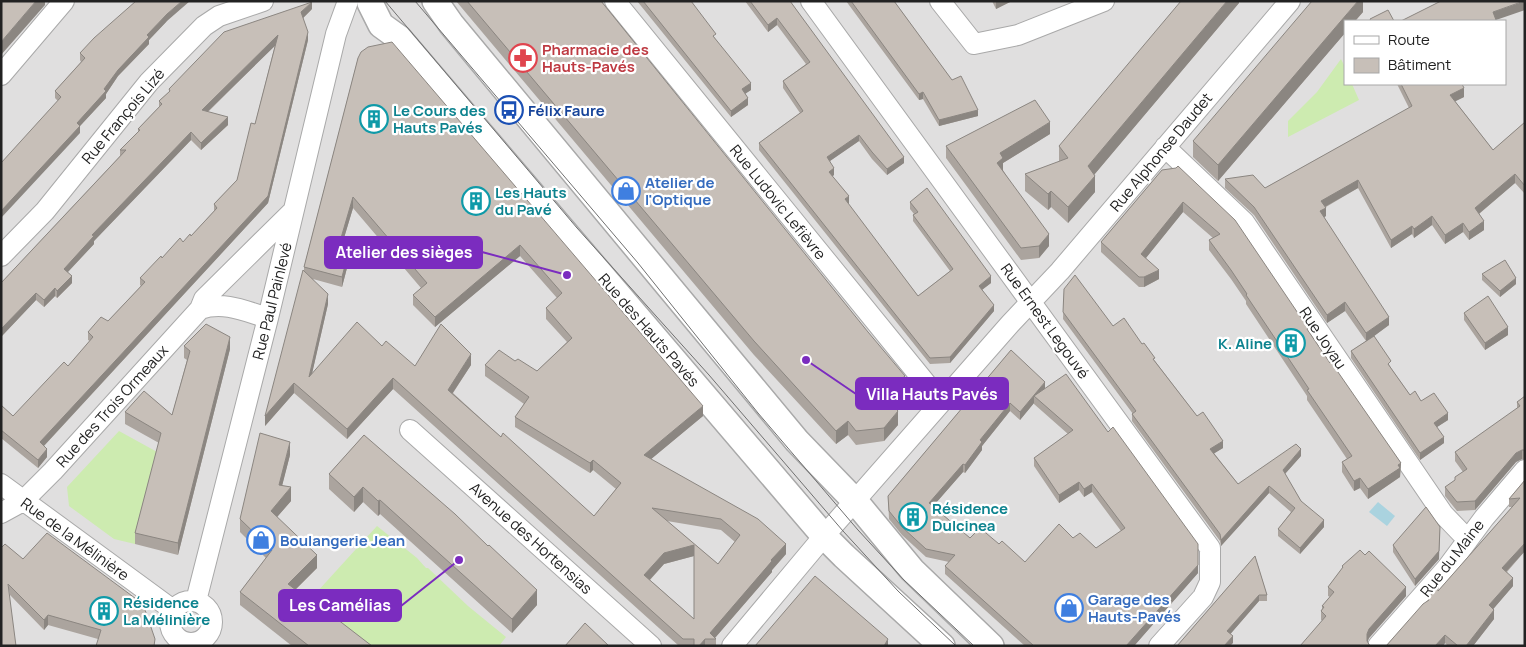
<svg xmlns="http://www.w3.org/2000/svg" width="1526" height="647" font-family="Manrope,sans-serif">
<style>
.residential{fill:#e0dfdf;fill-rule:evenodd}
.grass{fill:#cdebb0}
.water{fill:#aad3df}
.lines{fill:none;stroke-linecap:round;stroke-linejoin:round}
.minor-casing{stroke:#a9a9a9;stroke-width:22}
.tertiary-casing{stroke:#a9a9a9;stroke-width:28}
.minor{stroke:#fff;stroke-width:20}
.tertiary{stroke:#fff;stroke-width:25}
.tram{stroke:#707070;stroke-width:1}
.wall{fill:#aba49e;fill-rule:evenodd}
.shaded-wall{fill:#8b8681}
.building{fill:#c7bfb8;stroke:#8b8681;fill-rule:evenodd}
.labels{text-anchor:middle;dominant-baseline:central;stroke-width:4.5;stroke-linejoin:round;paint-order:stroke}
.health-label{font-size:15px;font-weight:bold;fill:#be3a42;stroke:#fff;text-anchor:start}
.culture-label{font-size:15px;font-weight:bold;fill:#0d838f;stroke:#fff;text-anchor:start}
.transit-label{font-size:15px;font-weight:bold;fill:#164399;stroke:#fff;text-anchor:start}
.street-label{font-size:15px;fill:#222;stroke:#fff}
.shop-label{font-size:15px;font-weight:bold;fill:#366cbe;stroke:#fff;text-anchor:start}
.leader{fill:none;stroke:#7b2cbf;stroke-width:2}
.callout-dot{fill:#7b2cbf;stroke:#fff;stroke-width:2}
.callout{fill:#7b2cbf;stroke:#7b2cbf;stroke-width:2}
.callout-label{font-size:16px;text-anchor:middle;font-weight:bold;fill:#fff}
</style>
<rect width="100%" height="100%" fill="#f2efe9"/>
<path class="residential" d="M1 1H1525V646H1ZM1345 21H1505V84H1345Z"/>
<path class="grass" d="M1341 59 1345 67V84H1352L1359 100 1288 137V121L1317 92Z
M119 431 159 453 135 544 114 539 69 506 67 487Z
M377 526 417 558 426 568H428L468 606 506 637 499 646H365L306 604Z"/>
<path class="water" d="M1378 502 1395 516 1387 526 1369 512Z"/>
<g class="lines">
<defs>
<path id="minor" d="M615 1 941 402
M811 1 1210 548V582L1203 597 1159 646
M940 1 974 44 1018 35 1104 1
M1 75 64 1
M1165 147 1244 222 1443 514 1468 540
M1 256 45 211 149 82 204 26 219 16 263 1
M200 309C224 301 245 311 268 318
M410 430 651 646
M1 484 173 610
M1 513 23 501 53 471 200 309 204 299 292 212
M196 601 268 318 336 34 348 1
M170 622a21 21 0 1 1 42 0a21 21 0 1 1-42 0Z
M732 646 824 536 1010 324 1060 271 1290 1
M1378 646 1447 568 1484 518 1525 470"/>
<path id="tertiary" d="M435 1 451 24 797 441 855 501 912 570 991 646
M370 3 381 25 399 38 824 536 844 556 942 646"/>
</defs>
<use href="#minor" class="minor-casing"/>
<use href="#tertiary" class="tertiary-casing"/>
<use href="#minor" class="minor"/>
<use href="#tertiary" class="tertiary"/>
<path class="tram" d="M385 1 577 228 709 375 843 531 898 591 956 646
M415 1 638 263 758 413 858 530 904 580 974 646"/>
</g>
<path class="wall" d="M456 1H601L905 389 890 403 898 425 884 441 856 445 848 435 836 444 754 355Z
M637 1H691L716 40 751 90 745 93 748 105 731 117Z
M745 1H790L904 163 887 175 872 159 859 141 830 161 834 175 832 176 849 203 848 204 918 296 950 271 913 221V215L914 214 910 209V202L991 283 982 290 994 311 950 363 930 364 759 150V143L800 113 783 88V81L806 64 777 25 768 32Z
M846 1H894L978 116 939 126 923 99 919 100Z
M992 1H1012L996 9Z
M1239 1V3L1094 175 1095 192 1068 223 1051 207 1048 210 1025 191V174L1059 162V146Z
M1363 1V12L1218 181 1193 157V141Z
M312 9 303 18 308 40 268 203 44 446 47 457 38 468 1 438V405L13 416 68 366 90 341 88 340V332L108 321 141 286 140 285V278L162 258 191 236 214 211V204L237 180 255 124 275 45 208 112 228 125 201 150 191 140 94 241V244L68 272 72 283 57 298 55 296 44 307 36 300 1 337V283L120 156V150L138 132V129L159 107V101L169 92V89Z
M167 21 149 40V44L118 76 106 94V98L80 126V133L58 101 55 98V91L81 62 80 60V53Z
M358 58 703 416 651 459 786 554 772 570V572L715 638 716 639V646H679L393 389 347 439 294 393 265 426 304 271V267ZM353 208 421 288 413 295V305L435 327 520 256 557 298 546 308V319L567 342 537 371 515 361 485 365V376L524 404 515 417V427L590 473 593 470 616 489 594 516 501 437 453 393 471 365 415 366 382 346 312 373 328 304 313 279 342 287 347 268V257L343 241ZM667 521 721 530 735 542 718 564ZM694 556V619L650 580 664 564Z
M1397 84H1462L1464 97 1455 101 1493 150 1525 122V194L1515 183 1479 214 1484 230 1469 240 1463 232 1445 244 1432 225 1414 238 1412 234 1391 248 1358 188 1326 207V216L1324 217 1389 325 1374 336 1391 368 1410 395 1421 401 1448 420 1437 427 1444 443 1420 460 1351 358V351L1366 341 1345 311 1327 323 1254 215 1225 188V179L1265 188 1409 108Z
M1050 134 1003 163V170L1049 246 1039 258 1021 260 946 158V146Z
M1162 170 1308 330 1330 363 1401 463 1400 477 1368 499 1360 488 1354 491 1342 472V462L1347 459 1307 400V396L1246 304V301L1231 279 1209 250V240L1213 238 1183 212 1146 258 1159 279 1144 287H1139L1101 252V242Z
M1482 274 1516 284 1500 297 1482 280Z
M1064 289 1155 361 1197 416 1223 448 1214 453 1238 484 1301 456 1285 474 1301 501 1324 527 1300 554 1278 536V529L1291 512 1269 493 1221 546 1220 541 1132 421V414H1133L1063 319Z
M1464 313 1508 335 1485 350 1464 320Z
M184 346 230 349 178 555 135 544V533L159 443 125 424V412L172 415 187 360 184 358Z
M1011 350 1045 389 1198 573 1134 646H1025L945 574V566L949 562 926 557 902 535 889 519 888 496ZM1034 403V404L1068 434 1034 458V466L1059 503 1079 490 1084 497 1092 492 1121 531 1096 548 1073 538 1025 562 999 544 970 538 933 506 963 472 965 473 982 450V446L1010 411 1020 420Z
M1525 396V459H1522L1516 462 1475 510 1457 511 1445 496V487L1455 480 1463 472 1455 461V452L1517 409V402Z
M364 435 537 605 512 633 380 514 378 516 363 502 354 512 329 489V474Z
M290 455 282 485 291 501 277 517 317 568 295 590 372 646H292L240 605V592L266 558 240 532V519Z
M1525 480V551L1507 572 1513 586 1493 609 1494 619 1473 646H1448L1445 643 1443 646H1386L1428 600V598L1438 591 1512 507H1509V499Z
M1393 545 1439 559 1415 586 1393 552Z
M1 548 23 559 155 646 98 639 48 625 44 630 10 595Z
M1255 556 1267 595V601H1259L1230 634 1233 643 1177 646Z
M1342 566 1406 596 1369 638 1367 642 1321 620V611L1322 609V606L1330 597 1328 596V587L1342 569Z"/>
<path class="shaded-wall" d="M36 1H45V5L1 55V42Z
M182 1H190L167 21 149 40V44L118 76 106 94V98L80 126V133L1 218V211L77 123 104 89 118 70 147 35 167 14Z
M996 1H1012L996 9Z
M1227 1H1239V3L1088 182V166Z
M1358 1H1363V12L1355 21H1345V33L1218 181V165Z
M1525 1V10L1496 20V21H1493V12Z
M312 2V9L301 20V12Z
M777 18V25L768 32V25Z
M308 32V40L268 203 40 450V442L268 196Z
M278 35V43L202 117V110Z
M751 83V90L742 96V89Z
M1464 88V97L1450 104V95Z
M923 92V99L919 100V94Z
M748 98V105L731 117V111Z
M978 110V116L939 126V120Z
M228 117V125L201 150V143Z
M1050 122V134L1003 163V170L997 175V163L1000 153Z
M191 132V140L94 241V244L64 276V269L92 235Z
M859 135V141L827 163V157Z
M904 157V163L887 175V169Z
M834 168V175L829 179V172Z
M1515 174V183L1475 217V208Z
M1095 176V192L1068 223V207Z
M1358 180V188L1321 209V201Z
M1051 191V207L1048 210V194Z
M849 196V203L845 206V199Z
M353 197V208L341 248V238Z
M1183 202V212L1141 264V254Z
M1326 208V216L1320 220V211Z
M1432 216V225L1414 238V229Z
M1484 221V230L1469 240V232Z
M1463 223V232L1445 244V235Z
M1412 226V234L1391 248V240Z
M1049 234V246L1039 258V246Z
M520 245V256L435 327V317Z
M347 246V257L344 268V257Z
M347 258V268L342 287V277Z
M1159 270V279L1144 287V277Z
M72 276V283L57 298V291Z
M991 276V283L979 292V286Z
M1516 278V284L1500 297V291Z
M55 288V296L44 307V300Z
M36 293V300L1 337V329Z
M328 294V304L309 387V377Z
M1345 302V311L1327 323V315Z
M994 305V311L950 363V357Z
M1389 317V325L1366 342V333Z
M1508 327V335L1485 350V343Z
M230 337V349L178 555V543Z
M471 354V365L448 400V390Z
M905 376V389L883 409V395Z
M393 378V389L347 439V429Z
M1045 382V390L1034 396V403L1020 420V412Z
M294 383V393L265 426V416Z
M1010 403V411L982 446V450L965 473V465L980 440Z
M703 406V416L644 465V455Z
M898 411V425L884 441V428Z
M1448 413V420L1434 429V423Z
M848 421V435L836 444V431Z
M1444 437V443L1420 460V453Z
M1223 441V448L1210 456V449Z
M290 442V455L279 498V485Z
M47 449V457L38 468V460Z
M1301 449V456L1283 476V470Z
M1522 450V459L1516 462 1475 510V501L1516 453Z
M593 460V470L590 473V463Z
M1401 463 1400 477 1368 499V489Z
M963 464V472L929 511V503Z
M1360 478V488L1354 491V481Z
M1079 482V490L1059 503V495Z
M1092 484V492L1084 497V489Z
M1269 486V493L1221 546V540Z
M291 487V501L271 524V511Z
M363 487V502L354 512V497Z
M380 500V514L378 516V501Z
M1324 520V527L1300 554V548Z
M1440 527 1439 559 1415 586V579Z
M1525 543V551L1502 576V568Z
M786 544V554L772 570V572L714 639 710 633 771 560Z
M694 545V556L664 564 644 586V575L664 553Z
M317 555V568L288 597V584Z
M1198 565V573L1134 646H1126Z
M1513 578V586L1489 614V605Z
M1406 587V596L1369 638 1367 643V634L1369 629Z
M537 590V605L512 633V619Z
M1259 595V601L1227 638V631Z
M1494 610V619L1473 646H1466Z
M48 615V625L44 630V620Z
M1445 635V643L1443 646H1435Z
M1233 636V643L1230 646H1224Z
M705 639V646H699Z
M888 639V646H884Z"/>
<path class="building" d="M1 1H36L1 42Z
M136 1H182L167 14 147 35 149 37 118 70 104 89 106 91 77 123 80 126 1 211V163L61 97 55 91 85 58 80 53 94 38Z
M467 1H601L868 332 905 376 883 395 898 411 884 428 856 431 848 421 836 431 754 341Z
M643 1H691L716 34 713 36 751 83 742 89 748 98 731 111Z
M750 1H790L904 157 887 169 872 152 859 135 827 157 834 168 829 172 849 196 845 199 918 296 953 269 913 215 918 212 910 202 927 188 991 276 979 286 994 305 950 357 930 358 759 143 803 111 783 81 810 62 777 18 768 25Z
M851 1H894L952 80 961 76 978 110 939 120 923 92 919 94Z
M1181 1H1227L1088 166 1095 176 1068 207 1051 191 1048 194 1025 174 1068 158 1059 146Z
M1312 1H1358L1218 165 1193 141Z
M1441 1H1524L1493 12 1496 20 1493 21H1401Z
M312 2 301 12 308 32 268 196 40 442 47 449 38 460 1 430V405L13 416 64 362 68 366 93 337 88 332 101 317 108 321 145 282 140 278 161 256 162 258 180 238 183 242 190 234 191 236 217 208 214 204 237 180 251 123 255 124 278 35 202 110 228 117 201 143 191 132 92 235 94 236 64 269 72 276 57 291 55 288 44 300 36 293 1 329V283L126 150H120L140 130 138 129 162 104 159 101 170 91 169 89 224 32Z
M1388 10 1394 21H1371L1370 19Z
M392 42 703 406 644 455 758 519 786 544 771 560 772 561 710 633 716 639H705L699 646H694V639H683L393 378 347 429 294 383 265 416 303 270 328 294 309 377 357 322 382 346 386 341 415 366 441 324 471 354 448 390 501 437 503 433 594 516 621 483 593 460 590 463 515 417 529 397 485 365 499 350 515 361 518 359 537 371 572 338 546 308 562 293 520 245 435 317 413 295 427 283 353 197 341 238 347 246 344 257 347 258 342 277 304 267 358 58 361 52 368 47ZM652 508 721 519 740 535 718 564ZM694 545V619L644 575 664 553Z
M1401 84H1462L1464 88 1450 95 1493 150 1525 122V186L1515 174 1475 208 1484 221 1469 232 1463 223 1445 235 1432 216 1414 229 1412 226 1391 240 1358 180 1321 201 1326 208 1320 211 1389 317 1366 333 1345 302 1327 315 1254 207 1225 179 1253 175 1265 188 1412 106Z
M1035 100 1050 122 1000 153 1003 158 997 163 1049 234 1039 246 1021 248 946 146Z
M1178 166 1235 220 1308 328 1307 329 1330 363 1331 362 1401 463 1398 465 1400 468 1368 489 1360 478 1354 481 1342 462 1352 456 1307 390 1309 389 1246 295 1247 294 1231 270 1209 240 1220 234 1183 202 1141 254 1159 270 1144 277H1139L1101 242 1162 170 1176 168Z
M1505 260 1516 278 1500 291 1482 274Z
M1075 275 1113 326 1124 318 1142 344 1144 343 1155 358 1153 359 1197 416 1203 412 1223 441 1210 449 1238 484 1296 444 1301 449 1283 470 1301 501 1324 520 1300 548 1278 529 1295 508 1269 486 1221 540 1220 534 1132 414 1136 411 1063 312 1064 289Z
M1488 296 1508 327 1485 343 1464 313Z
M206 324 230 337 178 543 135 533 161 433 125 412 144 391 172 415 190 351 184 346Z
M1374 336 1391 361 1388 364 1410 395 1415 391 1421 401 1434 393 1448 413 1434 423 1444 437 1420 453 1351 351Z
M1011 350 1045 382 1020 412 1010 403 980 440 982 442 965 465 963 464 929 503 970 538 980 528 999 544 1002 541 1025 562 1059 524 1073 538 1080 533 1096 548 1125 528 1092 484 1084 489 1079 482 1059 495 1034 458 1073 430 1034 396 1066 374 1108 432 1113 427 1198 544V565L1126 646H1034L945 566 955 555 926 549 902 527 889 511 888 496Z
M1525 396V450H1522L1516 453 1475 501 1457 502 1445 487 1455 480V477L1467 469 1455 452 1520 406 1517 402Z
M260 433 290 442 279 485 291 487 271 511 317 555 288 584 332 617 333 616 372 646H309L240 592 272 550 240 519Z
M364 435 455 514 488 546 489 545 537 590 512 619 380 500 378 501 363 487 354 497 329 474Z
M1525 480V543L1502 568 1513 578 1489 605 1494 610 1466 646H1458L1445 635 1435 646H1386L1423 604 1429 600 1428 598 1438 587V591L1520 498 1509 499Z
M1426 507 1440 527 1439 551 1415 579 1393 545Z
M47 533 143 604 155 639 154 646H96L101 630 48 615 44 620 8 584 16 646H1V548L5 544 23 559Z
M1360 550 1365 555 1369 551 1406 587 1369 629 1367 634V641L1370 646H1300L1326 616 1321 611 1324 607 1322 606 1334 592 1328 587 1343 567 1342 566Z
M1255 556 1267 595H1259L1227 631 1233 636 1224 646H1177Z
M815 576 888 639 884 646H755Z
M585 623 609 646H565Z"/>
<defs>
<symbol id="pharmacy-ring" viewBox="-11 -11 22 22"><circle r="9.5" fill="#fff" stroke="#e0444e" stroke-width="1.5"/><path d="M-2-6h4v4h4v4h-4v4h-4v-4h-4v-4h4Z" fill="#e0444e"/></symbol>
<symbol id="bus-ring" viewBox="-11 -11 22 22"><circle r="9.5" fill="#fff" stroke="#1a4fb4" stroke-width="1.5"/><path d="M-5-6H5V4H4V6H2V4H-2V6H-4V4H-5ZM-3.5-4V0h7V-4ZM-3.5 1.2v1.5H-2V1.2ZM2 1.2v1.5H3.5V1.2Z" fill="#1a4fb4"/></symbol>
<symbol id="building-ring" viewBox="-11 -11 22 22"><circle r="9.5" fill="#fff" stroke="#0f9aa8" stroke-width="1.5"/><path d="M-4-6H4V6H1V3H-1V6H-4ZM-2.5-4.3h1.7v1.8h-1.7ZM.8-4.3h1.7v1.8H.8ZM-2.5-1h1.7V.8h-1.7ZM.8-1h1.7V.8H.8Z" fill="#0f9aa8"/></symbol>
<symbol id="shop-ring" viewBox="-11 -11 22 22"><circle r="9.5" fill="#fff" stroke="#3f7fe0" stroke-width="1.5"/><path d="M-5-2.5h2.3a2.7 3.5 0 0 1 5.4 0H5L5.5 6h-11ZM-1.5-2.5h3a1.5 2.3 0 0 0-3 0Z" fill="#3f7fe0"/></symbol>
</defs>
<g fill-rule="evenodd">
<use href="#pharmacy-ring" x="507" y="42" width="32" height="32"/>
<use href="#bus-ring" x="493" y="94" width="32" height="32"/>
<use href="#building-ring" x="358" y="103" width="32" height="32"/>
<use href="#shop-ring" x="610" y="175" width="32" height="32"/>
<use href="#building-ring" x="460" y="185" width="32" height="32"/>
<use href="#building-ring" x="1275" y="327" width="32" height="32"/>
<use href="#building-ring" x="897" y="501" width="32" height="32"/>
<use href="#shop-ring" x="245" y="524" width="32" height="32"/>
<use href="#shop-ring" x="1053" y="592" width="32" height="32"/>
<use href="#building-ring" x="88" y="595" width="32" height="32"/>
</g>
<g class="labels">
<g class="health-label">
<text x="542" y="49">Pharmacie des<tspan x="542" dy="17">Hauts-Pavés</tspan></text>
</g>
<g class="culture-label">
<text x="393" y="110">Le Cours des<tspan x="393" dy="17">Hauts Pavés</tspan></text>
<text x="495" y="192">Les Hauts<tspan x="495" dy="17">du Pavé</tspan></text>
<text x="1272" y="343" text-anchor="end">K. Aline</text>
<text x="932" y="508">Résidence<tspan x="932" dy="17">Dulcinea</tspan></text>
<text x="123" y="602">Résidence<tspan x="123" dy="17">La Mélinière</tspan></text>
</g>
<g class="transit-label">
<text x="528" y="110">Félix Faure</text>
</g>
<g class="street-label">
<text transform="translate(123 116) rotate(-50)">Rue François Lizé</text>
<text transform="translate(1161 152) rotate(-50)">Rue Alphonse Daudet</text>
<text transform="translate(778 202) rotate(51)">Rue Ludovic Lefièvre</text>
<text transform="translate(272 301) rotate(-76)">Rue Paul Painlevé</text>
<text transform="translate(1045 321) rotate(54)">Rue Ernest Legouvé</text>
<text transform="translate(649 330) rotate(49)">Rue des Hauts Pavés</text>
<text transform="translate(1323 338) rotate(56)">Rue Joyau</text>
<text transform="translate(112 406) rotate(-48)">Rue des Trois Ormeaux</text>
<text transform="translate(531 538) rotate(42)">Avenue des Hortensias</text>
<text transform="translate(75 539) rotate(36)">Rue de la Mélinière</text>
<text transform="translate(1452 558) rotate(-52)">Rue du Maine</text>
</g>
<g class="shop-label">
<text x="645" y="182">Atelier de<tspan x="645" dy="17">l'Optique</tspan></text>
<text x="280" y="540">Boulangerie Jean</text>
<text x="1088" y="599">Garage des<tspan x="1088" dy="17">Hauts-Pavés</tspan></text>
</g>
</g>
<path class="leader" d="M567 275L482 252M806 360L856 394M459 560L401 606"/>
<g class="callout-dot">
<circle cx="567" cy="275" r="5"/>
<circle cx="806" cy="360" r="5"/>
<circle cx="459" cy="560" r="5"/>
</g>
<g class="callout">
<rect x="325" y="237" width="157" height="31" rx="5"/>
<rect x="856" y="378" width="152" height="31" rx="5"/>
<rect x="279" y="590" width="122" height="31" rx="5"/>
</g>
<g class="callout-label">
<text x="404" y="258">Atelier des sièges</text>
<text x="932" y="400">Villa Hauts Pavés</text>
<text x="340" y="611">Les Camélias</text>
</g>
<rect width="1526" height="647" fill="none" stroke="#222222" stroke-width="5"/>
<rect x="1344" y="20" width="162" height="65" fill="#ffffff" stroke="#a7a7a7"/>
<rect x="1354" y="36" width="25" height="8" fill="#ffffff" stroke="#a7a7a7"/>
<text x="1388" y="45" font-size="15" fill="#222222">Route</text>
<rect x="1354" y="58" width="25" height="15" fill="#c7bfb8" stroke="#a7a7a7"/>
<text x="1388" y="70" font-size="15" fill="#222222">Bâtiment</text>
</svg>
